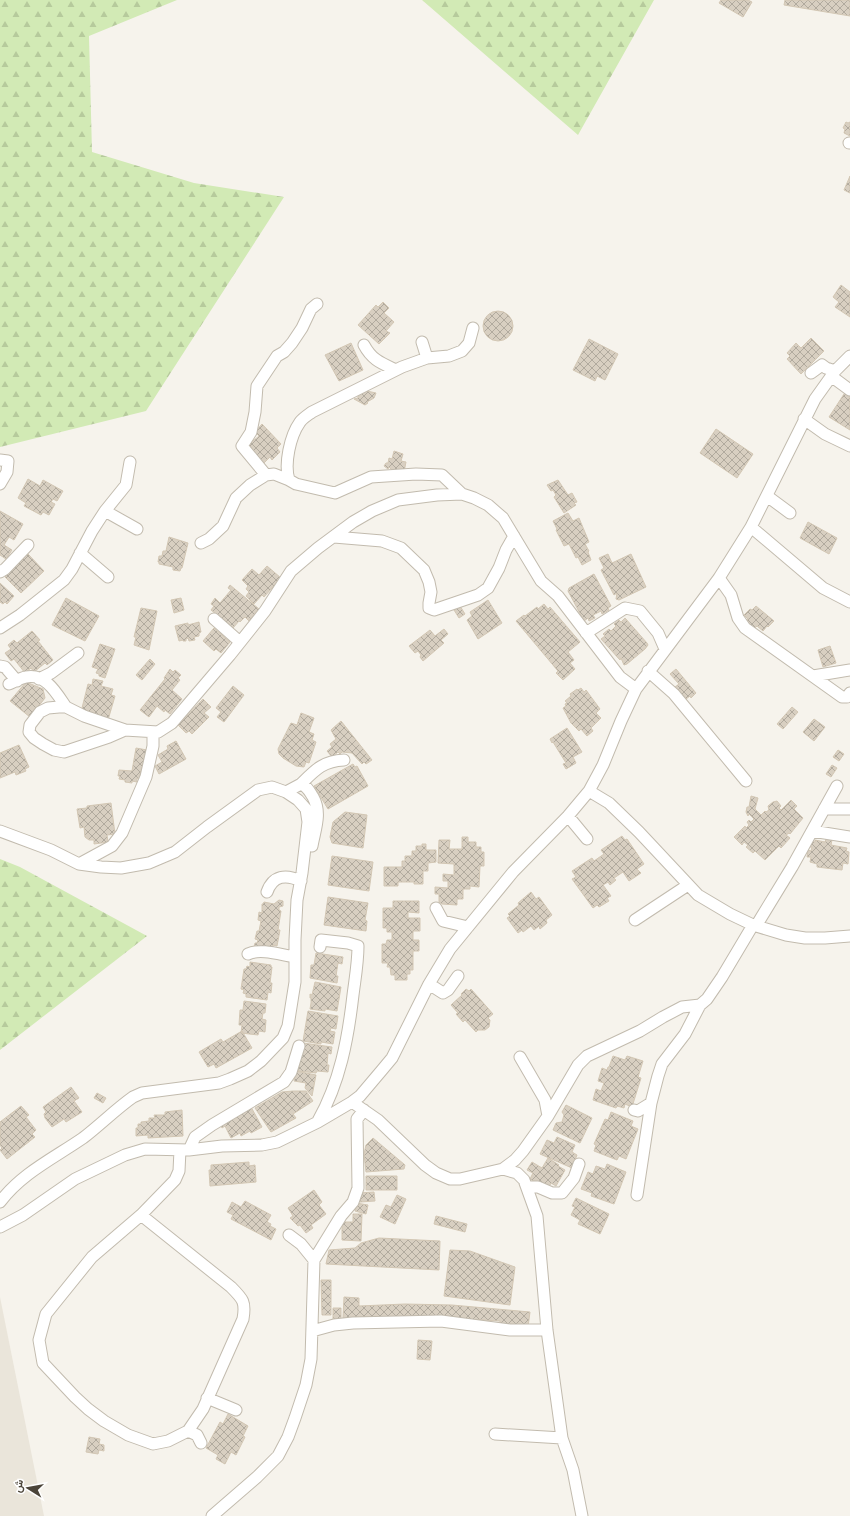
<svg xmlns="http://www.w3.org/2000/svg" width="850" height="1516" font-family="'Source Sans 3',Vazirmatn,sans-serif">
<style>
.residential{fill:#eae5da}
.forest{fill:url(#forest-firs)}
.building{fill:url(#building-cross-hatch);stroke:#d3c7b4}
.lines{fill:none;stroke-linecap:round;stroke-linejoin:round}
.minor-casing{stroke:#c2bbae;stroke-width:13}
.minor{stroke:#fff;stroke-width:11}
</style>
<defs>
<pattern id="forest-firs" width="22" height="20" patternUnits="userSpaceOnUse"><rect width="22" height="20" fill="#d2eab5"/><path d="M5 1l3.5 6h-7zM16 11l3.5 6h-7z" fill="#b6ca9c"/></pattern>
<pattern id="building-cross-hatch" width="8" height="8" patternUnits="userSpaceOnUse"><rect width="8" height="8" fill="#d8cfc1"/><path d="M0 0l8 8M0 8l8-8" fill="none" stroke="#b1aa9e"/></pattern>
</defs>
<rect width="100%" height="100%" fill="#f6f3ec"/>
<path class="residential" d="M0 1297 44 1516H0Z"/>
<path class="forest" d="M0 0H177L89 36 92 152 194 183 284 197 146 411 0 447Z
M422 0H654L578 135Z
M0 859 20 867 147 936 0 1050Z"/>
<path class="building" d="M721 0H748L752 2 743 17 719 3Z
M785 0H850V16L784 5Z
M846 122 848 123 850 122V136L844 133 845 129 843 128Z
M850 176V193L844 190Z
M841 285 850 292V317L835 307 839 302 833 297Z
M383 302 389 308 384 313 394 322 386 331 390 333 379 344 358 325 376 305 378 307Z
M483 326a15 15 0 1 1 30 0a15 15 0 1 1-30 0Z
M811 338 824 351 801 374 787 359 790 356 787 353 796 343 801 348Z
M589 339 618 354 605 380 597 376 595 381 573 370Z
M351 343 363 370 339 381 325 355Z
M367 391 376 393 374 398 367 402 368 403 365 405 354 399 358 398V395Z
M846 391 850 394V430L829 417Z
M262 424 281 444 277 448 280 452 272 460 270 457 264 463 245 443 250 438 253 441 259 436 255 432Z
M716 429 753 454 737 478 700 453Z
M394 451 403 454 401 461 406 462 404 472 393 471 389 467 388 469 384 466 386 463H388L389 458 392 459Z
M28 479 40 486 43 480 63 491 57 501 53 499 51 502 55 504 49 515 43 512 41 515 24 506 26 503 18 498Z
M558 480 568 495 572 493 577 502 574 503 576 505 564 513 554 497 556 495 553 490 551 491 547 485Z
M0 511 23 524 14 540 9 537 4 545 12 550 6 559 0 555Z
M568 513 573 521 579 518 589 542 585 544 589 551 588 552 591 560 582 565 578 557 576 558 569 544 564 546 556 530 557 529 553 521Z
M808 522 837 538 829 554 800 538Z
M169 537 188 543 182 568H181L180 571 173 570V567L159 564V562H158L159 556H162L163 551H166Z
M28 554 44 571 21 593 5 577Z
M608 554 612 563 631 554 646 587 619 600 616 599 617 593 614 595 601 570 604 568 599 558Z
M267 566 281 578 264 597 262 595 254 604 246 596 249 592 246 589 248 586 242 580 252 569 259 575Z
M594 574 611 606 608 608 609 610 602 614 601 611 593 615 595 618 589 621 588 618 584 621 568 591 569 588Z
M0 583 14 596 7 604 5 602 3 604 0 602Z
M230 585 259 609 249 621 245 617 240 622 239 621 233 628 211 610 214 606 211 604 215 598 220 603 231 590 228 588Z
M66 598 99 616 85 641 52 625Z
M181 598 184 610 174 613 171 600Z
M488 600 502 623 478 639 467 620 472 616 470 612Z
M544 604 548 609 550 607 580 642 568 652 574 660 570 663 575 669 563 680 556 673 558 671 516 621 524 615 525 616 537 607 538 609Z
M460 606 465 614 459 618 454 610Z
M756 606 774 621 768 627 767 626 763 631 757 626 755 628 751 627 747 621 748 619 744 615 750 609 752 610Z
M141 608 157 611 149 650 134 645 136 637H134Z
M625 618 647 643 648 645 645 649 627 664 624 665 621 658 620 660 601 639 605 636 603 634 609 629 611 631 616 626 614 624 619 620 621 622Z
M199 622 201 632 199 633V636L194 637 195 640 189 641 188 638 186 639V641H183V640L179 641 175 626 188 623V625Z
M214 628 230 642 221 653 216 649 214 651 203 641Z
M444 629 448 634 441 640 444 643 423 661 420 657 421 655 418 651 415 653 409 646 430 630 435 636Z
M32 631 40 640 38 641 53 660 47 665 45 663 34 672 31 668 25 673 14 659 11 661 5 653 11 649 8 645 14 640 17 643Z
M100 644 115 649 105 678 99 676V674L96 673 98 669 92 667Z
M830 646 836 663 823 667 818 650Z
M150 659 155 664 142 680 136 675Z
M170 669 173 672 175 670 181 675 178 678 180 680 172 690 182 699 170 714 165 710 164 712 157 706 149 717 140 710 165 679 164 678Z
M676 669 696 693 691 698 690 696 686 699 675 687 679 684 670 674Z
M93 679 103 681 101 686 113 689 111 695 115 696 108 720 81 712 88 684 92 685Z
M26 682 43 689 45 698 30 717 10 701Z
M233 686 244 695 224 722 217 717 221 712 216 708Z
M581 688 584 692 586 690 600 709 596 713 601 718 591 728 593 731 587 736 581 729 579 731 571 723 563 708 566 706 565 704 567 703 565 701 571 696 570 694 577 689 578 690Z
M203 699 211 707 204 713 209 717 192 734 189 731 186 733 178 725Z
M792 707 798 712 783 729 777 724Z
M301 713 314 718 309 732 314 734 312 740 316 742 309 763 306 762 304 767 296 766 283 758 279 754 278 749 291 723 297 725Z
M814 719 825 727 814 741 803 732Z
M341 721 372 760 366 764 364 762 362 764 352 753 342 752 340 754 338 752 332 757 327 751 332 747 330 744 336 739 331 730Z
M567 728 582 752 573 757 576 763 566 769 563 764 566 763 553 742 552 743 550 739Z
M176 741 186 759 159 774 155 766 162 762 158 755 168 749 167 746Z
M19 745 29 767 25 769 26 771 16 775 15 772 0 778V753Z
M136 748 147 750 144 767H142L139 779 137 778V782L132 781V783L125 782V780L119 779 120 776H118L119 770 132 771Z
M838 750 844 754 839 761 833 757Z
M353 764 355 767 357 766 368 786 328 809 314 786Z
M832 765 837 768 831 777 826 774Z
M751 796 758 798 755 809 761 815 765 811 766 812 769 810 768 806 773 802 777 801 781 806 779 808 781 810 791 800 797 806 794 809 803 818 790 834 789 833 786 835 790 838 781 848 779 846 765 860 755 851 753 853 746 847 748 845 744 842 742 845 734 837 745 826 746 828 749 825 747 822 749 820 751 822 754 819 749 814 748 816 746 812 747 807H749Z
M111 803 115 834 107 835 108 842 94 844V840H89L85 837 84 827 80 828 77 809 87 808V806Z
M345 812 367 815 363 848 332 843 330 837 333 822Z
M622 836 625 840 627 839 644 864 637 869 641 873 629 881 623 872 614 878 616 880 610 885 608 882 603 885 611 896 607 898 609 901 599 907 597 905 593 908 572 879 576 877 572 871 592 858 594 861 604 854 601 850Z
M462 837H468V842H476V847H481V852H484V866H480L479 887 470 886V889H463V899H457V905L442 904 439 902V894H435V887L448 888V881H443V874L454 875V864L438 863 439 840H450L449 849H462Z
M826 839 832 840 831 845 847 848 846 851 849 852 848 864 843 863 842 870 817 867V864L810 862 811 857H807L808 850 811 851 812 847H810L811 841 815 842V840L825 842Z
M422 844H426V850H436V862L428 863V871H423V884H414V882H398V886H384V867H402V861H405V856H412V851H416V846H422Z
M332 856 373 862 369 891 328 885Z
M531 892 536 899 539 897 552 915 546 920 547 923 540 929 539 926 534 930 531 926 523 932 522 930 518 933 507 918 510 916 508 914 519 905 518 903Z
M328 897 368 903 365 920 367 921 366 931 324 925Z
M279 900 283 901V906L279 907V910L281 911 278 930H280L277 946 273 945V949L254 947 255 943H257L258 940 255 939 257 931H259L261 921 258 920 259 912 262 913V904H263L264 902 274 904Z
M393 901H419V913L408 912V918H420V931H413V940H419V951H413V970H410V974H407V980H395V975H391L390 967H387L388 963H382V944H386L387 940H392V932H387V928H383V908H393Z
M316 953 343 957 342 964 338 963 336 976H338L337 983 310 978 311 965H314Z
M250 962 271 965V967H272L270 983H272L271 993 268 992 267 1000 246 997V994L243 993 244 990 241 989 244 969H246L247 966 250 967Z
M315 982 341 987 337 1011 325 1009V1011L310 1009 311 1003V998H310V994L312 995Z
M466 989 469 991 471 989 493 1014 488 1018 490 1020 489 1027 485 1030H478L476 1032 465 1020 463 1022 456 1014 458 1013 451 1005 462 995 461 994Z
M244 1001 266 1004 265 1013H263L262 1019 266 1020 265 1032 259 1031 258 1035 241 1033 242 1025H239L240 1010H243Z
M308 1011 338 1016 336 1029 331 1028 330 1031 335 1032 333 1044 321 1042V1044L303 1041Z
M242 1031 252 1048 216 1068 214 1064 208 1067 199 1052 221 1039 223 1042Z
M303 1043 332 1047 331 1054 328 1053 327 1065H329L328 1072 317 1071 316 1073 298 1071Z
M613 1056 625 1060 627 1056 643 1061 638 1077 641 1078 632 1107 625 1104 624 1108 617 1106 616 1108 593 1100 596 1089 601 1091 604 1083 598 1081 602 1068 607 1070 608 1067H609Z
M296 1071 316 1075 312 1096 305 1088 306 1083 294 1081Z
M71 1087 79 1098 74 1101 82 1112 66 1122 64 1119 52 1127 45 1118 44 1114 46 1112 43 1107Z
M293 1091H306L313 1101 293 1114 296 1118 271 1132 255 1108 282 1092Z
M97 1093 106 1098 103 1103 94 1098Z
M566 1105 592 1118 580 1143 553 1130 556 1123 562 1122 564 1115 562 1112Z
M21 1106 29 1115 26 1117 36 1130 32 1134 35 1137 7 1159 0 1150 2 1148 0 1145V1122Z
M251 1107 262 1127 251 1133 250 1131 241 1136 240 1133 231 1138 225 1126 222 1128 220 1124Z
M182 1110 183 1136 148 1138V1135L136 1136V1128H138V1124H141V1122L149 1121V1118H155L154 1115H165V1112Z
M611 1112 633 1121 631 1126 638 1129 626 1159 619 1156 617 1160 594 1151 596 1145 594 1144 605 1119 608 1120Z
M557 1137 575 1145 572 1152 577 1155 572 1168 540 1154 547 1140 554 1143Z
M373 1138 405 1165 404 1169 366 1172 364 1154 366 1145Z
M548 1158 559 1165 558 1166 565 1170 556 1186 551 1183 548 1189 530 1179 533 1173 527 1170 532 1162 542 1168Z
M249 1162V1166L255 1165 256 1182 210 1186 209 1170H211V1165Z
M607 1164 626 1172 614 1204 591 1196 592 1193 581 1189 588 1172 593 1174 596 1166 605 1169Z
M366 1176H397V1190H366Z
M314 1190 322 1202 319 1205 326 1214 311 1225 313 1228 306 1233 300 1225 298 1226 290 1218 293 1216 288 1208Z
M374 1192 375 1201 360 1202 359 1193Z
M397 1195 406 1199 395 1224 380 1217 386 1205 391 1207Z
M576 1198 609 1214 600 1234 578 1224 580 1220 571 1215 575 1207 572 1206Z
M245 1201 271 1215 267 1222 271 1224 270 1226 276 1229 271 1240 231 1219 233 1215 227 1212 232 1202 241 1207Z
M356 1203 368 1205 366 1214 355 1211Z
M353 1214H362L361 1241 342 1240V1222H353Z
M436 1216 467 1224 465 1232 434 1224Z
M379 1238 440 1241 439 1270 326 1264 329 1250 355 1248 361 1243Z
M450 1250 470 1251 515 1267 510 1305 444 1296Z
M321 1280H331V1315H322Z
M344 1297 359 1298V1306L405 1304 452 1305 530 1312 528 1327 500 1324V1321L426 1317H357L343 1318Z
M333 1308H341V1319H333Z
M418 1340 432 1341 430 1360 417 1359Z
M228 1414 248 1426 243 1436 245 1437 236 1455 231 1452 225 1464 216 1459 218 1455 206 1448 220 1422 223 1424Z
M89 1437 100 1439 99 1444 104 1445V1451L99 1450 98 1454 86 1452Z"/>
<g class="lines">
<defs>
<path id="minor" d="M849 143H850
M422 342 427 358
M364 345C372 360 381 363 396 370
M811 373 822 365 826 368 835 371
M831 376 850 390
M804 419 825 434 850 446
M0 460 8 461 7 472 0 484
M266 475 242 446 251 432 255 412 257 386 277 356 284 352 292 343 302 328 311 309 317 304
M462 494 442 475 416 474 371 477 335 493 296 484 289 480C284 464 290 436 300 422 303 418 308 415 312 412L402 367 427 358 449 356 462 351 469 343 473 328
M767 496 790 513
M105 511 137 529
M751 527 823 588 850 602
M334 537 382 541 401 548 424 570 429 582 431 592 429 603V608L434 610 478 595 488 588 499 568 506 550 514 536
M201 543 209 539 223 526 236 498 250 485 266 475 274 474 289 480
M80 553 108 577
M0 572 5 569 28 545
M719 578 731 595 738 618 745 628 842 697H847L850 693
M214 619 240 642
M0 628 20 615 64 580 72 569 92 531 105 511 126 485 130 462
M586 633 625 608 640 611 658 633 665 649
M0 666 5 667 17 681
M648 671 674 694 746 781
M813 676 850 670
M39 679 51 673 78 653
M9 684C14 682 20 678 26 677 46 673 57 694 66 707
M125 730 84 716 66 707H59L48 708 40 712 30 725 29 732 34 738 43 744 54 750 64 752 109 737 125 730 158 732 172 723 230 655 265 611 291 571 318 548 353 522 372 511 398 500 437 495 462 494 474 498 488 505 503 518 541 581 558 596 620 677 636 689
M301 784C315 770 323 761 344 760
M589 791 609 803 639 832 698 895 730 914 753 925 786 935 805 938H825L850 936
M286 792 301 784C308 787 309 791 313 797 322 813 315 829 312 846
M824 809H850
M568 816 587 839
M0 831 51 850 79 864 101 867 121 868 149 863 175 852 207 827 258 790 272 787 286 792 298 800 306 809 308 822 302 873 297 900 295 940V982L288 1026 283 1038 261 1061 248 1071 230 1079 219 1083 196 1086 142 1093 133 1097C116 1109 100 1125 83 1138 54 1158 22 1173 0 1202
M812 831 850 837
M79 864 112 846 122 833 146 777 153 746V732
M267 892C273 875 286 874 301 881
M436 908 443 921 468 927
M635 920 688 885
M756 926 792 867 837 786
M248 954C261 948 281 955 295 957
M429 984 443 993 448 990 458 976
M520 1057 545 1100 548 1116
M352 1102 378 1120 425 1165 436 1173 450 1179H460L503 1169 515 1160 523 1151 548 1116 578 1065 587 1056 640 1031 663 1017 682 1007 700 1005 707 999 722 977 753 925
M634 1110 638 1111 651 1103
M318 1121C340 1082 348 1039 353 995 355 979 358 963 358 946L348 943 321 940 320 947
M189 1150 195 1137 212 1125 284 1082 291 1072 299 1046
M503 1169 517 1173 524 1180 537 1216 547 1330 562 1438 573 1470 582 1516
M527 1187H538L552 1193H562L574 1178 579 1164
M637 1195 651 1103 658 1076 662 1064 685 1034 700 1005
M141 1215 231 1287C243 1299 246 1302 243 1319L203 1409 188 1431 168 1441 153 1444 128 1435 104 1421 88 1409 75 1397 43 1363 39 1340 46 1314 92 1257 141 1215 175 1180 179 1171 180 1150
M0 1227 23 1215 75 1179 125 1155 145 1149 189 1150 222 1146 262 1145 277 1142 318 1122 352 1102 360 1096 382 1070 392 1058 429 984 450 949 513 872 568 816 589 791 603 765 621 721 636 689 719 578 751 527 815 399 835 371 850 356
M289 1235 301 1244 314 1260
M312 1331 334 1325 353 1323 441 1321 510 1330H547
M207 1398 236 1410
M188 1431 197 1435 201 1443
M495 1434 562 1438
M212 1516 257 1477 278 1456 288 1437 295 1418 306 1385 311 1359 314 1260 341 1216 353 1202 358 1188 357 1119 364 1110"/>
</defs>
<use href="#minor" class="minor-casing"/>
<use href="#minor" class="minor"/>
</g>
<g transform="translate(28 1488) rotate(281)" stroke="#ffffff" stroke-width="3" paint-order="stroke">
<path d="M0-3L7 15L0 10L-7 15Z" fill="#4b4439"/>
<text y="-6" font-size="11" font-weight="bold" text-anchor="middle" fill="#4b4439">ش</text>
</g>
</svg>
